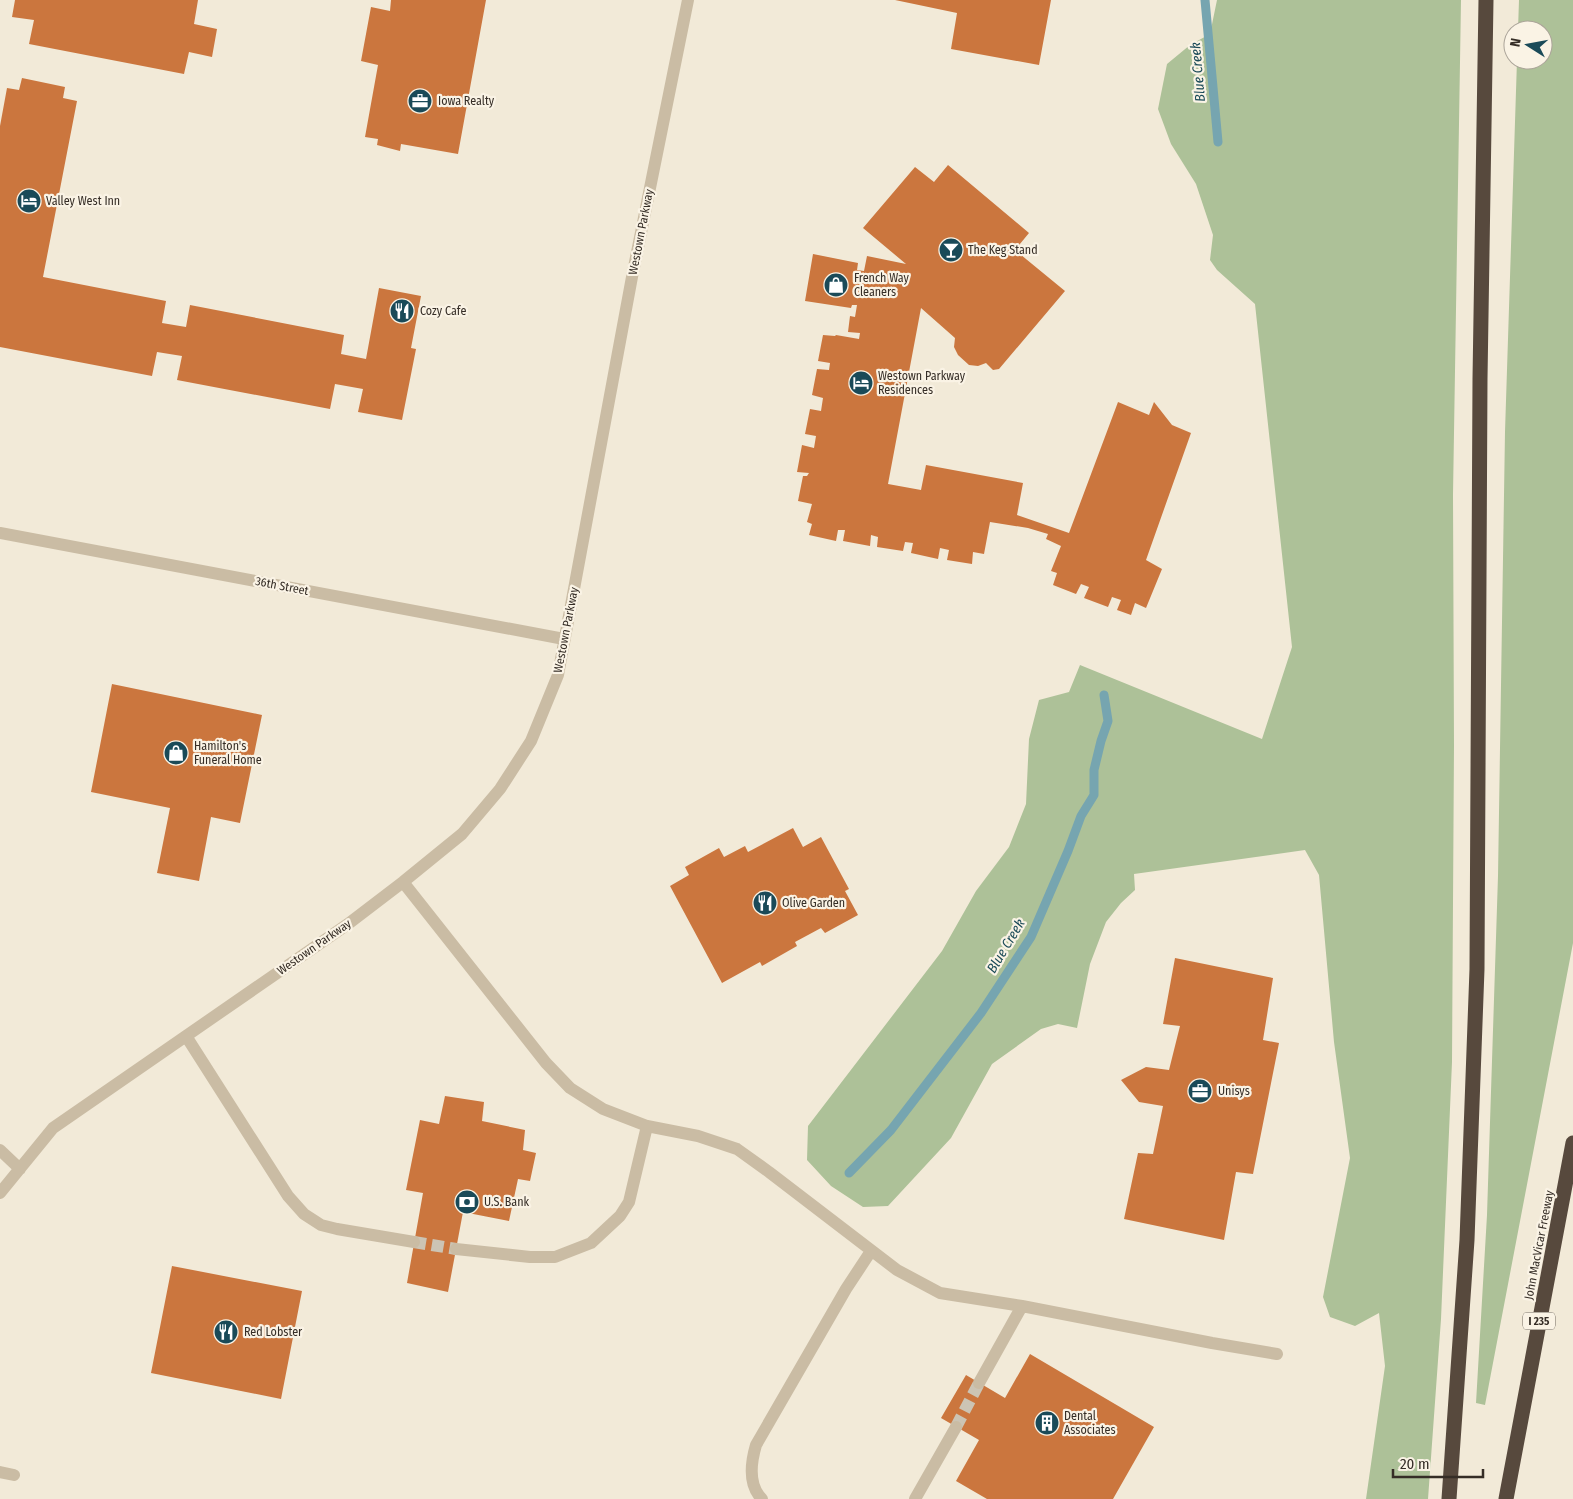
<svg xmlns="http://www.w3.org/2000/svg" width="1573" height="1499" font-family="'Fira Sans Condensed',sans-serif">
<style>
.green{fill:#adc198}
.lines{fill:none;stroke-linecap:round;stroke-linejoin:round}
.stream{stroke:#76a5b0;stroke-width:9}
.building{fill:#cb763e}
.minor-tunnel{stroke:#ccc4b4;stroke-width:12;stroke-dasharray:12 6;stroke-linecap:butt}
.minor{stroke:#cabca4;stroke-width:12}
.highway{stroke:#57493d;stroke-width:15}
.labels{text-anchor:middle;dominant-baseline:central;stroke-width:4.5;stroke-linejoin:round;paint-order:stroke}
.shield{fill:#faf3e5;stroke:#70685f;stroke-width:1}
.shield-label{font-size:11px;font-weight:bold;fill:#352d26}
.poi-label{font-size:12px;fill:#352d26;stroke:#faf3e5;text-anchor:start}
.street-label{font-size:12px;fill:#352d26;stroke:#faf3e5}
.water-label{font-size:14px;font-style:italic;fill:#1a4a58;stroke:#faf3e5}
</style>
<rect width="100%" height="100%" fill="#f2ead8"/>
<path class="green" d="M1217 0H1461L1453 495 1454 745 1452 1062 1441 1319 1428 1499H1366L1385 1366 1379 1313 1355 1326 1330 1317 1323 1297 1350 1158 1334 1042 1319 875 1305 850 1134 874 1135 890 1121 903 1106 922 1090 964 1077 1028 1058 1024 1041 1029 992 1064 951 1138 888 1206 863 1207 831 1186 807 1160 808 1126 942 951 976 891 1009 847 1026 804 1029 739 1039 700 1069 692 1080 665 1262 739 1292 647 1255 304 1217 270 1210 260 1213 235 1196 184 1171 144 1158 109 1167 64 1190 45 1210 34Z
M1519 0H1573V943L1485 1405 1476 1403 1487 1215 1498 876 1505 432 1517 60H1543V30H1518Z"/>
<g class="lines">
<path class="stream" d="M1205 0 1218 142
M849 1173 891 1130 981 1013 1031 937 1068 851 1081 816 1094 795V770L1101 741 1108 721 1104 695"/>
</g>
<path class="building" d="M15 0H198L194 24 217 29 212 57 189 52 184 74 29 44 34 20 12 17Z
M391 0H486L458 154 401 144 400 151 377 145 378 139 365 137 378 65 361 61 371 7 390 11Z
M895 0H1051L1039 65 951 49 957 13Z
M22 78 65 87 63 98 77 101 43 277 166 301 162 323 186 327 190 305 344 335 341 354 366 359 379 288 421 296 411 348 416 349 402 420 358 412 363 389 335 384 330 409 177 380 182 356 157 352 152 376 0 347V126L7 88 19 90Z
M948 165 1029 233 1015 250 1065 291 999 369 993 370 986 363 978 366 969 365 958 355 954 347 955 338 921 308 888 484 921 490 926 465 1023 483 1017 515 1069 533 1118 402 1149 415 1154 402 1172 425 1191 433 1146 560 1162 569 1146 608 1135 603 1131 615 1117 610 1121 600 1112 597 1108 607 1084 598 1089 587 1081 584 1076 594 1053 585 1057 573 1051 571 1061 546 1046 539 1048 534 1028 528 990 522 984 554 973 552 972 564 947 560 949 550 940 548 938 559 911 553 913 543 905 542 903 551 877 547 878 537 871 535 870 546 843 541 845 530H838L836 541 809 535 812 524 807 522 812 504 798 501 803 476H807L809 473 797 472 802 445 814 448 816 436 805 434 810 409 821 411 823 398 812 395 817 369 829 370 830 363 818 361 823 335 835 336 836 335 859 339 860 333 848 332 850 316 855 317 857 305H852L851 308 805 301 813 254 858 263 857 270 864 271 867 256 906 264 863 228 915 167 934 182Z
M112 684 262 715 240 823 211 817 199 881 157 873 170 808 91 792Z
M793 828 803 847 821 837 849 889 845 891 858 915 825 933 821 928 795 942 797 946 762 966 760 962 722 983 670 886 689 875 685 867 719 848 724 857 745 846 748 852Z
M1175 958 1273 978 1263 1040 1279 1043 1253 1174 1236 1172 1224 1240 1124 1219 1138 1153 1153 1154 1163 1106 1139 1102 1121 1080 1146 1067 1169 1070 1180 1026 1163 1024Z
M445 1096 484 1102 482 1121 525 1130 523 1150 536 1153 530 1181 518 1179 509 1221 463 1212 448 1292 407 1283 423 1193 406 1190 420 1120 439 1124Z
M172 1266 302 1291 281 1399 151 1373Z
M1030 1354 1154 1427 1113 1499H987L956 1481 979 1440 941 1418 966 1375 1005 1398Z"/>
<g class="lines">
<path class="minor-tunnel" d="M414 1242 456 1249
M956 1427 979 1383"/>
<path class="minor" d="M0 533 564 639
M403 882 546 1063 570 1088 603 1109 647 1126 698 1136 737 1149 769 1172 897 1270 940 1293 1022 1306 1212 1343 1277 1354
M186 1036 288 1196 304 1214 321 1225 337 1229 414 1242
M0 1150 20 1169
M0 1193 53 1128 348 924 403 882 462 834 500 789 531 741 558 675 632 277 688 0
M456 1249 530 1257H555L591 1243 620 1216 629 1202 647 1126
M979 1383 1022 1306
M0 1472 14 1475
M762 1499C748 1485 751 1462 756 1445L846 1289 871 1251
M915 1499 956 1427"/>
<path class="highway" d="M1449 1499 1467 1240 1477 969 1480 379 1486 0
M1506 1499 1573 1143"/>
</g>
<defs>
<symbol id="office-disc" viewBox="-11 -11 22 22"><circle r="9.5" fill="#1a4a58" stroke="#faf3e5"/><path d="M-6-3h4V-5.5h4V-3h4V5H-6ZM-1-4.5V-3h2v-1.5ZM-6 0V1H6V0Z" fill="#fff"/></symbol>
<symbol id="hotel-disc" viewBox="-11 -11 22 22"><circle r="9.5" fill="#1a4a58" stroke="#faf3e5"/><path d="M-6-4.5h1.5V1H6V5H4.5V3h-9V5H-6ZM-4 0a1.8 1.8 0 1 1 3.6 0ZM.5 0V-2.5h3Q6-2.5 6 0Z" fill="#fff"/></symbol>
<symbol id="bar-disc" viewBox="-11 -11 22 22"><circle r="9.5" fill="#1a4a58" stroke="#faf3e5"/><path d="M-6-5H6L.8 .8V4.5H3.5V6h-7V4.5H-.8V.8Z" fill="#fff"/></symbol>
<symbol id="shop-disc" viewBox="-11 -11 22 22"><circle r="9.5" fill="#1a4a58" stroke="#faf3e5"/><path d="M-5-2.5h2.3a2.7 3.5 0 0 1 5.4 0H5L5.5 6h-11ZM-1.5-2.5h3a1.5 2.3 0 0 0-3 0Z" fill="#fff"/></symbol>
<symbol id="restaurant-disc" viewBox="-11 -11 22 22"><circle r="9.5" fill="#1a4a58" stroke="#faf3e5"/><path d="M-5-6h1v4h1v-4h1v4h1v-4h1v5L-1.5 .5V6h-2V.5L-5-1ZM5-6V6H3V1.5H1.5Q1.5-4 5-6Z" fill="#fff"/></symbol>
<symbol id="bank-disc" viewBox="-11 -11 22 22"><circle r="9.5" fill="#1a4a58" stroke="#faf3e5"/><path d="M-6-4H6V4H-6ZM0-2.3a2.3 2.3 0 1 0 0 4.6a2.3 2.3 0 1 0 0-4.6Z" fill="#fff"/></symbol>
<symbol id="building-disc" viewBox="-11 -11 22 22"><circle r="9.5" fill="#1a4a58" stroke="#faf3e5"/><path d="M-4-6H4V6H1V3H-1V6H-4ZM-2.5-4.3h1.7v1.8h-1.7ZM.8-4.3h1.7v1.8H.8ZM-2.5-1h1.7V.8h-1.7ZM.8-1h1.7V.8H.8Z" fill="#fff"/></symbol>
</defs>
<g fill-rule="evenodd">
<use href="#office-disc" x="406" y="87" width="28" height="28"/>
<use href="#hotel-disc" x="15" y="187" width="28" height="28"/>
<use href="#bar-disc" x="937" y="236" width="28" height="28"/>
<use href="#shop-disc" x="822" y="271" width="28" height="28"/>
<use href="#restaurant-disc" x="388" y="297" width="28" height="28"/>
<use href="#hotel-disc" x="847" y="369" width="28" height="28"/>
<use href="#shop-disc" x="162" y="739" width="28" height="28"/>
<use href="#restaurant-disc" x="751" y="889" width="28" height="28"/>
<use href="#office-disc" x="1186" y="1077" width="28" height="28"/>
<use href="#bank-disc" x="453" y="1188" width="28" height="28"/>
<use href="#restaurant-disc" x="212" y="1318" width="28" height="28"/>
<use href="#building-disc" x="1033" y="1409" width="28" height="28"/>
</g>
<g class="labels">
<rect class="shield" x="1523" y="1312.5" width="32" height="17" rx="4"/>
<g class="shield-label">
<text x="1539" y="1321">I 235</text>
</g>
<g class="poi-label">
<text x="438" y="101">Iowa Realty</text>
<text x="46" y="201">Valley West Inn</text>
<text x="968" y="250">The Keg Stand</text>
<text x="854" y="278">French Way<tspan x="854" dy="14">Cleaners</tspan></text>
<text x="420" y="311">Cozy Cafe</text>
<text x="878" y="376">Westown Parkway<tspan x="878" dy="14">Residences</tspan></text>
<text x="194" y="746">Hamilton's<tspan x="194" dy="14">Funeral Home</tspan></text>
<text x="782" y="903">Olive Garden</text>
<text x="1218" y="1091">Unisys</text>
<text x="484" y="1202">U.S. Bank</text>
<text x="244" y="1332">Red Lobster</text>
<text x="1064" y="1416">Dental<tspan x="1064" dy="14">Associates</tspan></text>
</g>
<g class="street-label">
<text transform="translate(641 232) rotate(-79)">Westown Parkway</text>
<text transform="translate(282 586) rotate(11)">36th Street</text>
<text transform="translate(566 630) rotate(-79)">Westown Parkway</text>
<text transform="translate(314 947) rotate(-35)">Westown Parkway</text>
<text transform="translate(1539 1245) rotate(-79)">John MacVicar Freeway</text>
</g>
<g class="water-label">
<text transform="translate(1198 72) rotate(-95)">Blue Creek</text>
<text transform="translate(1006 946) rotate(-59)">Blue Creek</text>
</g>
</g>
<g transform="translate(1528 45) rotate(281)"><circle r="24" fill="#faf3e5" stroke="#aba499"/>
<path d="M0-4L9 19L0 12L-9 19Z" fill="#1a4a58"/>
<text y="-8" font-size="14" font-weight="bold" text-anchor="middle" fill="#352d26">N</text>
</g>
<path d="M1393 1469v8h90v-8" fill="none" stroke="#352d26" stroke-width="2.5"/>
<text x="1400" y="1469" font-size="15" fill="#352d26" stroke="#faf3e5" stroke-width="4" paint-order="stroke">20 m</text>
</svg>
